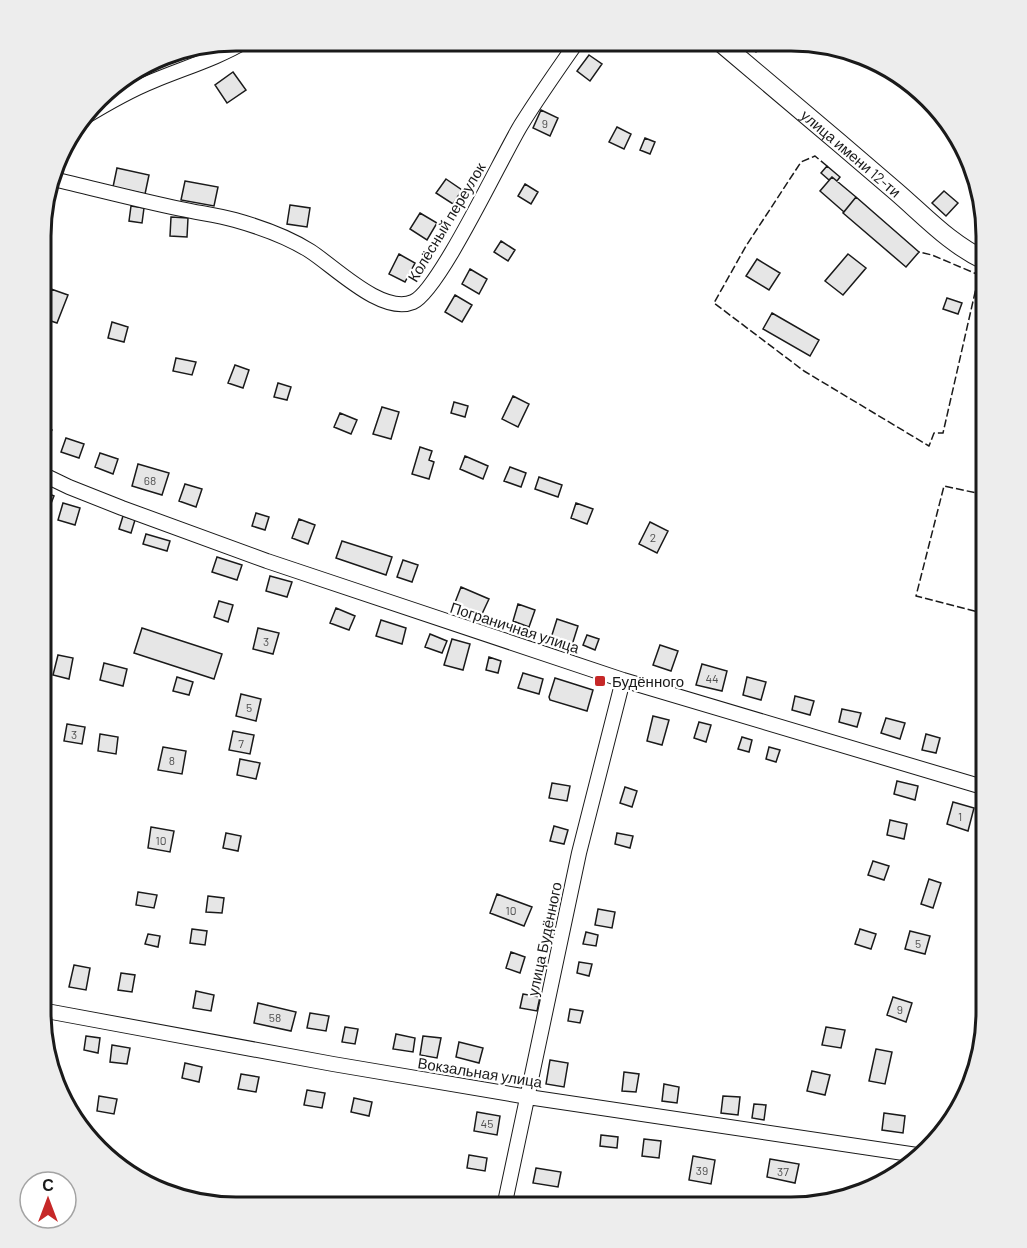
<svg xmlns="http://www.w3.org/2000/svg" width="1027" height="1248" font-family="Barlow,sans-serif">
<style>
.building{fill:#e6e6e6;stroke:#1a1a1a;stroke-width:1.5}
.lines{fill:none;stroke-linecap:round;stroke-linejoin:round}
.minor-casing{stroke:#1a1a1a;stroke-width:16}
.major-casing{stroke:#1a1a1a;stroke-width:20}
.minor{stroke:#fff;stroke-width:14}
.major{stroke:#fff;stroke-width:18}
.fence{stroke:#1a1a1a;stroke-width:1.5;stroke-dasharray:8 3;stroke-linecap:butt}
.poi-dot{fill:#c62828;stroke:#fff;stroke-width:2}
.labels{text-anchor:middle;dominant-baseline:central;stroke-width:4.5;stroke-linejoin:round;paint-order:stroke}
.number-label{font-size:12px;fill:#4d4d4d}
.street-label{font-size:15px;fill:#1a1a1a;stroke:#fff}
.poi-label{font-size:15px;fill:#1a1a1a;stroke:#fff;text-anchor:start}
.rim{fill:none;stroke:#1a1a1a;stroke-width:3}
</style>
<rect width="100%" height="100%" fill="#fff"/>
<path class="building" d="M644 42H664L656 51Z
M746 42H766L756 52Z
M589 55 602 64 590 81 577 71Z
M233 72 246 90 227 103 215 85Z
M541 110 558 118 550 136 533 128Z
M617 127 631 134 624 149 609 142Z
M645 138 655 142 650 154 640 150Z
M827 166 840 177 837 181 832 177 829 180 821 173Z
M117 168 149 175 145 194 113 187Z
M832 177 856 197 844 212 820 191Z
M446 179 462 190 453 204 436 193Z
M185 181 218 187 214 206 181 200Z
M525 184 538 192 531 204 518 196Z
M944 191 958 203 946 216 932 203Z
M856 197 919 252 906 267 843 213Z
M290 205 310 208 307 227 287 224Z
M131 206 144 208 142 223 129 221Z
M420 213 437 223 427 240 410 229Z
M171 217 188 218 187 237 170 236Z
M501 241 515 250 508 261 494 252Z
M399 254 415 263 405 282 389 274Z
M848 254 866 268 843 295 825 281Z
M757 259 780 273 769 290 746 276Z
M470 269 487 279 479 294 462 284Z
M981 286H986V302L979 301Z
M51 289 68 295 57 323 42 318Z
M455 295 472 305 462 322 445 312Z
M947 298 962 303 958 314 943 309Z
M772 313 819 340 810 356 763 329Z
M112 322 128 327 124 342 108 338Z
M176 358 196 362 192 375 173 371Z
M235 365 249 370 243 388 228 383Z
M278 383 291 387 287 400 274 397Z
M513 396 529 404 518 427 502 419Z
M454 402 468 406 465 417 451 413Z
M382 407 399 412 391 439 373 434Z
M340 413 357 420 351 434 334 427Z
M42 423 52 430 44 443 42 441Z
M66 438 84 444 79 458 61 452Z
M420 447 432 451 429 460 434 462 429 479 412 474Z
M100 453 118 459 113 474 95 467Z
M465 456 488 466 483 479 460 469Z
M138 464 169 473 162 495 132 486Z
M510 467 526 473 521 487 504 481Z
M539 477 562 485 558 497 535 489Z
M185 484 202 489 196 507 179 501Z
M42 491 54 496 48 511 42 509Z
M63 503 80 508 75 525 58 520Z
M576 503 593 509 587 524 571 518Z
M256 513 269 517 265 530 252 526Z
M123 516 135 520 131 533 119 529Z
M299 519 315 525 308 544 292 538Z
M650 522 668 531 657 553 639 544Z
M146 534 170 541 167 551 143 544Z
M342 541 392 557 386 575 336 558Z
M217 557 242 565 237 580 212 572Z
M403 560 418 565 412 582 397 577Z
M270 576 292 582 287 597 266 591Z
M461 587 489 599 481 616 454 605Z
M219 601 233 605 228 622 214 617Z
M518 604 535 610 529 627 513 621Z
M336 608 355 616 349 630 330 623Z
M557 619 578 626 572 645 551 638Z
M381 620 406 628 402 644 376 636Z
M142 628 222 654 214 679 134 653Z
M258 628 279 633 273 654 253 649Z
M430 634 447 641 442 653 425 647Z
M587 635 599 639 595 650 583 645Z
M452 639 470 644 463 670 444 665Z
M660 645 678 651 671 671 653 665Z
M58 655 73 658 69 679 53 675Z
M489 657 501 661 498 673 486 670Z
M104 663 127 669 123 686 100 680Z
M702 664 727 671 722 691 696 685Z
M523 673 543 679 539 694 518 688Z
M177 677 193 682 189 695 173 691Z
M747 677 766 682 761 700 743 695Z
M555 678 593 690 587 711 550 700 549 697Z
M241 694 261 699 256 721 236 716Z
M795 696 814 701 810 715 792 710Z
M842 709 861 713 857 727 839 722Z
M653 716 669 720 662 745 647 741Z
M886 718 905 723 900 739 881 733Z
M699 722 711 725 706 742 694 738Z
M67 724 85 727 82 744 64 741Z
M233 731 254 735 250 754 229 750Z
M100 734 118 737 116 754 98 751Z
M926 734 940 738 936 753 922 750Z
M742 737 752 740 749 752 738 749Z
M163 747 186 751 182 774 158 770Z
M769 747 780 750 776 762 766 759Z
M240 759 260 763 256 779 237 775Z
M897 781 918 786 915 800 894 794Z
M552 783 570 786 567 801 549 798Z
M625 787 637 791 632 807 620 803Z
M953 802 974 808 968 831 947 824Z
M890 820 907 824 904 839 887 835Z
M554 826 568 830 564 844 550 841Z
M151 827 174 831 170 852 148 848Z
M226 833 241 836 238 851 223 848Z
M617 833 633 836 630 848 615 844Z
M873 861 889 866 884 880 868 875Z
M929 879 941 883 933 908 921 904Z
M138 892 157 895 154 908 136 905Z
M497 894 532 907 524 926 490 913Z
M208 896 224 898 222 913 206 912Z
M598 909 615 912 612 928 595 925Z
M192 929 207 931 205 945 190 943Z
M860 929 876 934 871 949 855 944Z
M910 931 930 936 925 954 905 949Z
M586 932 598 935 596 946 583 944Z
M148 934 160 936 158 947 145 944Z
M511 952 525 957 520 973 506 968Z
M579 962 592 964 589 976 577 973Z
M74 965 90 968 86 990 69 987Z
M121 973 135 975 132 992 118 990Z
M196 991 214 995 211 1011 193 1008Z
M523 994 540 997 537 1011 520 1008Z
M893 997 912 1003 906 1022 887 1015Z
M258 1003 296 1012 291 1031 254 1023Z
M570 1009 583 1011 580 1023 568 1021Z
M310 1013 329 1016 326 1031 307 1028Z
M345 1027 358 1029 355 1044 342 1042Z
M826 1027 845 1030 841 1048 822 1045Z
M396 1034 415 1038 413 1052 393 1049Z
M86 1036 100 1038 98 1053 84 1050Z
M423 1036 441 1038 437 1058 420 1055Z
M459 1042 483 1048 479 1063 456 1057Z
M112 1045 130 1048 127 1064 110 1062Z
M876 1049 892 1052 885 1084 869 1081Z
M550 1060 568 1063 564 1087 546 1084Z
M185 1063 202 1067 199 1082 182 1078Z
M812 1071 830 1075 825 1095 807 1091Z
M624 1072 639 1074 636 1092 622 1091Z
M241 1074 259 1077 256 1092 238 1089Z
M664 1084 679 1087 677 1103 662 1101Z
M307 1090 325 1093 322 1108 304 1105Z
M99 1096 117 1099 114 1114 97 1111Z
M723 1096 740 1097 738 1115 721 1113Z
M354 1098 372 1102 369 1116 351 1112Z
M754 1104 766 1105 764 1120 752 1118Z
M477 1112 500 1116 497 1135 474 1131Z
M884 1113 905 1116 903 1133 882 1130Z
M601 1135 618 1137 617 1148 600 1146Z
M644 1139 661 1141 659 1158 642 1156Z
M469 1155 487 1158 485 1171 467 1168Z
M693 1156 715 1160 711 1184 689 1180Z
M770 1159 799 1164 795 1183 767 1177Z
M536 1168 561 1172 558 1187 533 1183Z
M532 1200 551 1204 550 1207H531Z"/>
<g class="lines">
<defs>
<path id="minor" d="M83 118C106 104 128 91 153 81 184 68 218 58 246 41
M53 179C96 189 138 200 181 209 199 213 217 215 235 220 260 227 288 237 310 251 335 267 382 315 413 302 439 291 502 156 521 125 539 96 558 69 577 42
M42 474 69 487 122 508 267 561 623 680 986 788
M41 1010 333 1064 528 1097 917 1155
M504 1207 579 853 623 680"/>
<g id="major">
<path id="s1" d="M720 42C778 91 835 139 892 188 924 215 948 243 986 261"/>
</g>
</defs>
<use href="#minor" class="minor-casing"/>
<use href="#major" class="major-casing"/>
<use href="#minor" class="minor"/>
<use href="#major" class="major"/>
<path class="fence" d="M827 166 815 156 801 162 746 246 714 303 804 371 929 446 934 433H943L979 275 932 255 919 252
M986 614 916 596 944 486 986 495"/>
</g>
<rect class="poi-dot" x="594" y="675" width="12" height="12" rx="3"/>
<g class="labels">
<g class="number-label">
<text x="545" y="123">9</text>
<text x="150" y="480">68</text>
<text x="653" y="537">2</text>
<text x="266" y="641">3</text>
<text x="712" y="678">44</text>
<text x="249" y="707">5</text>
<text x="74" y="734">3</text>
<text x="241" y="743">7</text>
<text x="172" y="760">8</text>
<text x="960" y="816">1</text>
<text x="161" y="840">10</text>
<text x="511" y="910">10</text>
<text x="918" y="943">5</text>
<text x="900" y="1009">9</text>
<text x="275" y="1017">58</text>
<text x="487" y="1123">45</text>
<text x="702" y="1170">39</text>
<text x="783" y="1171">37</text>
</g>
<g class="street-label">
<text stroke="none"><textPath href="#s1" startOffset="172">улица имени 12-ти</textPath></text>
<text transform="translate(446 222) rotate(-59)">Колёсный переулок</text>
<text transform="translate(515 627) rotate(18)">Пограничная улица</text>
<text transform="translate(544 939) rotate(-78)">улица Будённого</text>
<text transform="translate(480 1072) rotate(9)">Вокзальная улица</text>
</g>
<g class="poi-label">
<text x="612" y="681">Будённого</text>
</g>
</g>
<path d="M0 0H1027V1248H0ZM236 51H791A185 185 0 0 1 976 236V1012A185 185 0 0 1 791 1197H236A185 185 0 0 1 51 1012V236A185 185 0 0 1 236 51Z" fill="#ededed" fill-rule="evenodd"/>
<path class="rim" d="M236 51H791A185 185 0 0 1 976 236V1012A185 185 0 0 1 791 1197H236A185 185 0 0 1 51 1012V236A185 185 0 0 1 236 51Z"/>
<g transform="translate(48 1200)"><circle r="28" fill="#ffffff" stroke="#a3a3a3" stroke-width="1.5"/>
<path d="M0-4.5L10 22L0 15L-10 22Z" fill="#c62828"/>
<text y="-9" font-size="16" font-weight="bold" text-anchor="middle" fill="#1a1a1a">С</text>
</g>
</svg>
